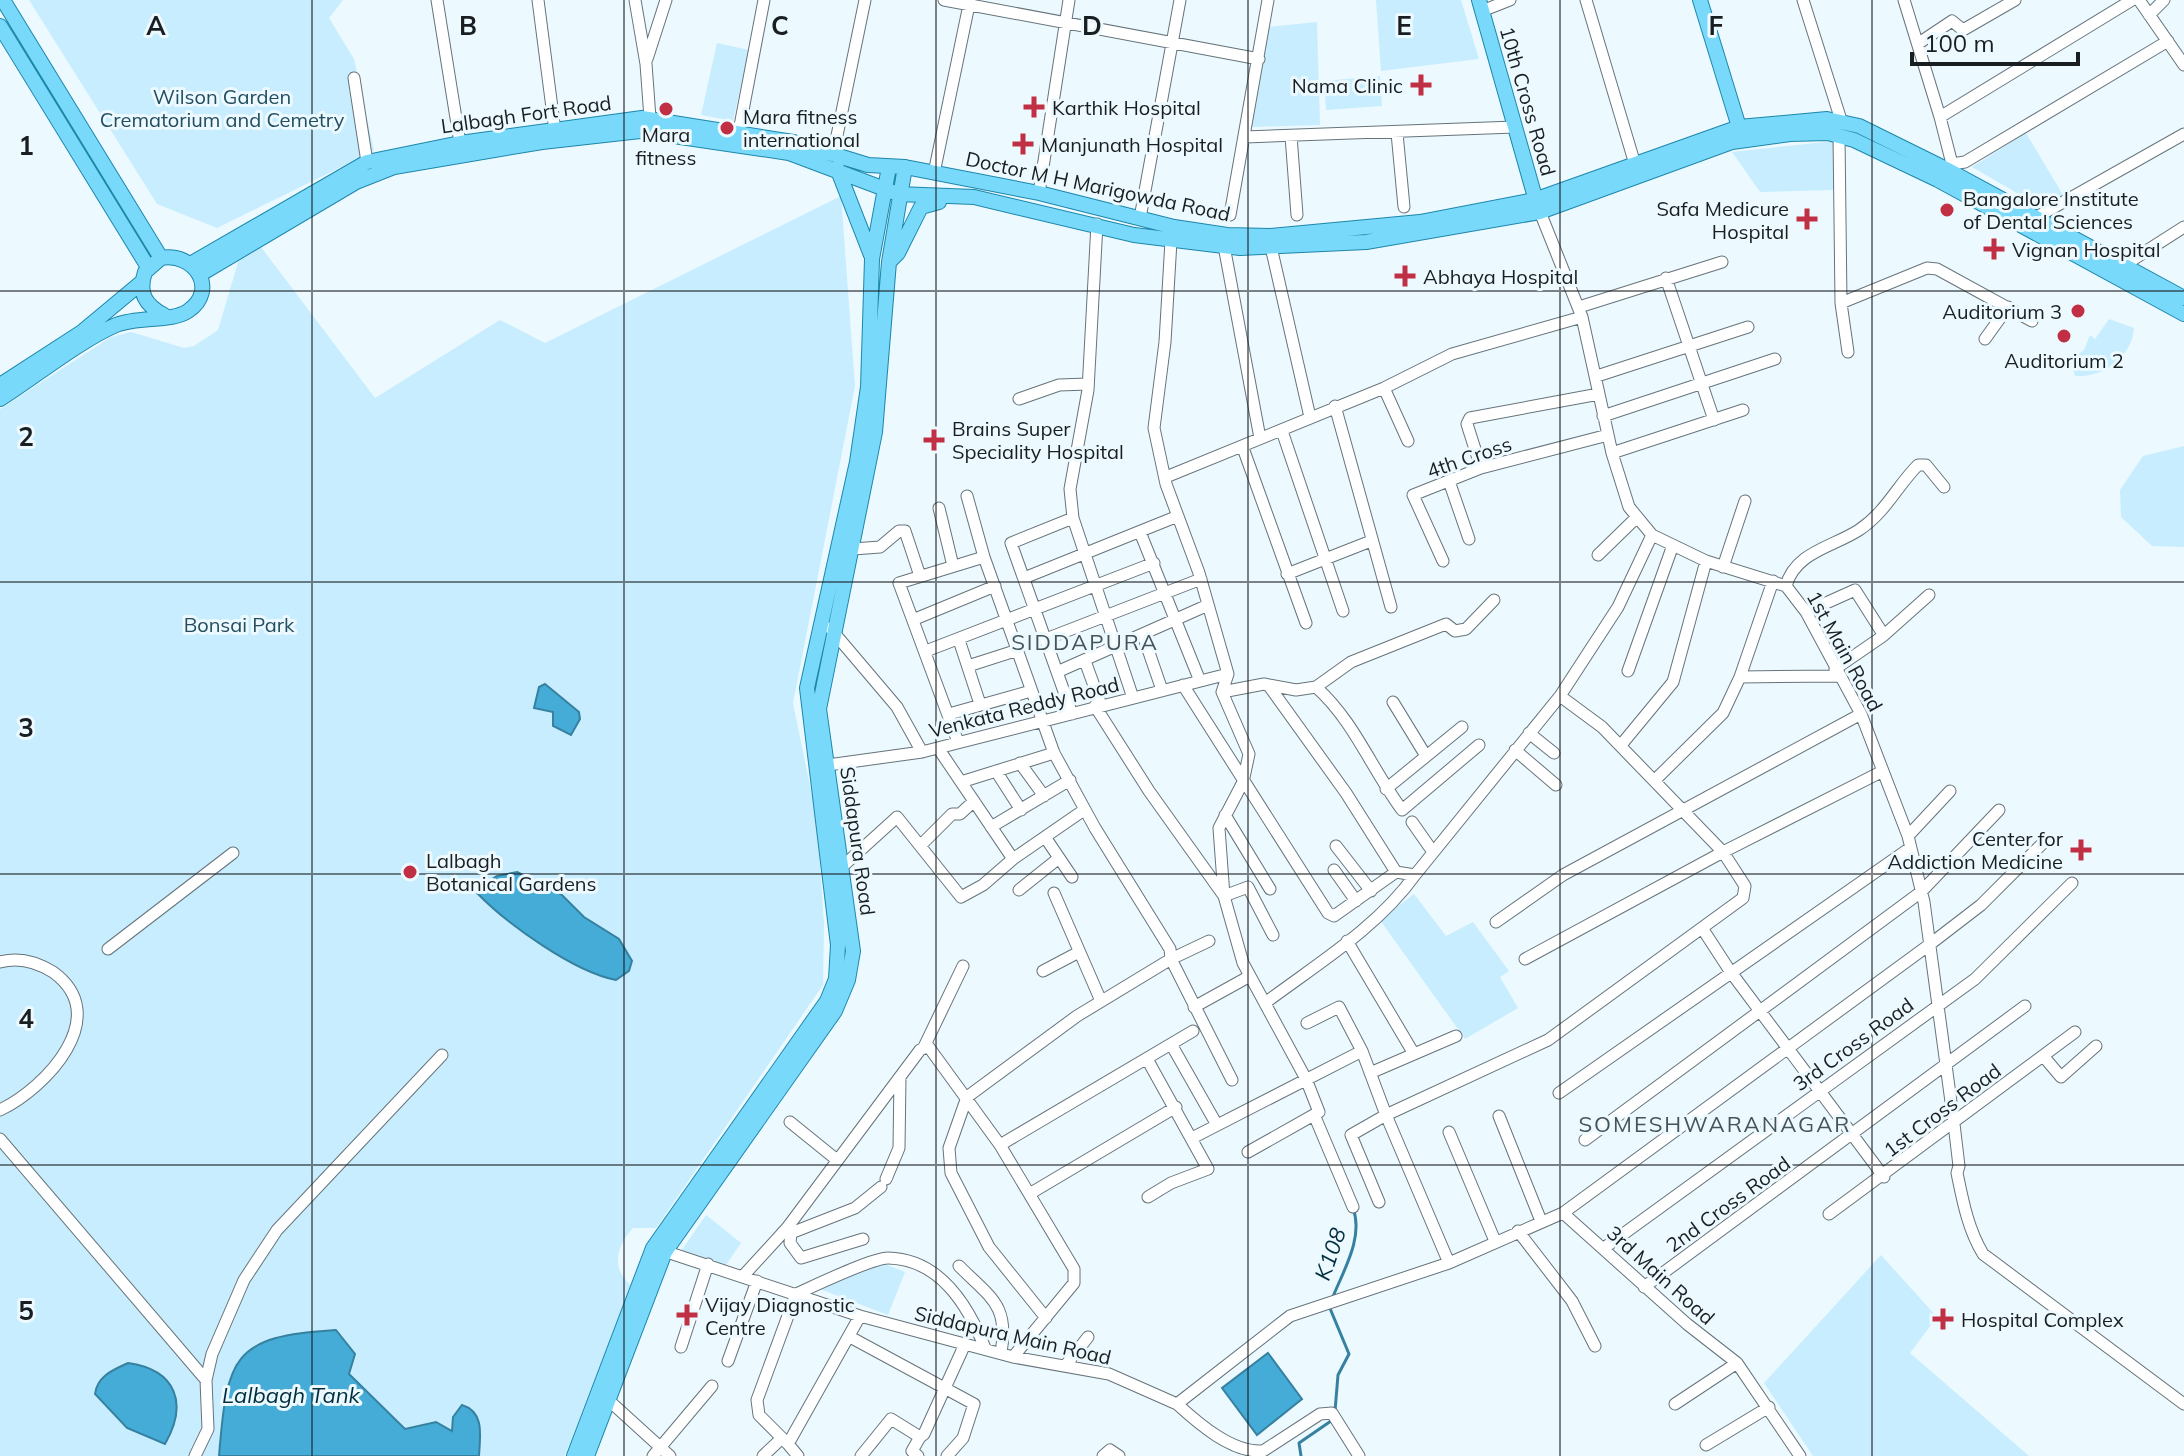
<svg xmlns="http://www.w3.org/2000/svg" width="2184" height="1456" font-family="Mulish,sans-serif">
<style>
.green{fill:#c8edfe}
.water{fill:#44acd6;stroke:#3781a0;stroke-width:2}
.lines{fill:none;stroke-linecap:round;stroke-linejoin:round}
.stream{stroke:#3781a0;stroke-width:3}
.minor-casing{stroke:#66747b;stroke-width:13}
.major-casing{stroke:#1d87ab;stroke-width:16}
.minor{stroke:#fff;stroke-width:11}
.major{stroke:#79d9fa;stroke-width:14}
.grid{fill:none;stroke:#191e21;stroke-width:2;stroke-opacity:0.55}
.poi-dot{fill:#c02f43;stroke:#ecf9ff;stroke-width:3}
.labels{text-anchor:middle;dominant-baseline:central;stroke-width:6;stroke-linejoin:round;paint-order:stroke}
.poi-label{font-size:20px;fill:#191e21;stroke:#ecf9ff;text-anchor:start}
.park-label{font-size:20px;fill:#234e60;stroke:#ecf9ff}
.street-label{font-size:20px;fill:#191e21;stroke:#ecf9ff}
.neighbourhood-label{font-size:22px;letter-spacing:2px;fill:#465359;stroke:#ecf9ff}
.water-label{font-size:22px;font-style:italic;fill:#002e3f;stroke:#ecf9ff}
.grid-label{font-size:26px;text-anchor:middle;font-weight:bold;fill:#191e21;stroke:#ecf9ff;stroke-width:6;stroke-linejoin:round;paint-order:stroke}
</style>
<rect width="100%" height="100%" fill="#ecf9ff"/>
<path class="green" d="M29 0H343L329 18 354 59 374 151 217 228 157 204Z
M1376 0H1461L1479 59 1381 71Z
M1317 22 1320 125 1251 127 1267 27Z
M717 43 749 50 733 121 701 115Z
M1380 76 1382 106 1326 110 1324 81Z
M2026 133 2063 195 2043 208 1972 167Z
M1835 141V190L1760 192 1732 152Z
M841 196 855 386 793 703 817 820 824 924 823 985 656 1228H633C617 1245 610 1268 631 1285L565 1456H0V409L111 337 131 332 184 348 194 346 218 330 239 259 261 247 375 398 500 320 545 343Z
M2109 319 2134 328C2132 357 2103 378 2075 376L2070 361 2084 350 2090 335 2095 339Z
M2184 446V547L2152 546 2121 517 2120 490 2143 456Z
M1414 894 1446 936 1473 922 1509 971 1500 977 1518 1008 1465 1039 1380 920Z
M706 1215 741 1243 726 1265 681 1251Z
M1881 1255 1937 1317 1910 1353 2029 1456H1813L1764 1383Z
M877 1261 905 1272 888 1315 817 1288Z"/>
<path class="water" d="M545 684 579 712 580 719 571 735 553 726V712L534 708 539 687Z
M517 872 561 894 584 917 619 939 632 961 629 971 616 980C574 972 507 924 477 893L478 888 497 876Z
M336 1330 355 1354 349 1374 405 1429 436 1422 452 1431 453 1417 462 1405C485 1412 480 1436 479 1456H219C227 1357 232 1336 336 1330Z
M1268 1353 1302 1399 1257 1435 1222 1388Z
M128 1363C177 1370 188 1404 165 1444L127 1428 95 1394C97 1376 113 1370 128 1363Z"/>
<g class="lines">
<path class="stream" d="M1332 1299C1343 1271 1364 1238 1353 1208
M1329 1306 1349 1354 1338 1375 1335 1411
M1301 1456 1299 1443 1331 1421"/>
<defs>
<path id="minor" d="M437 0 460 143
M538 0 555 131
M635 0 646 64 650 118
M944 0 1259 59
M1586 0 1634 161
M1803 0 1841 120
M1904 0 1940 117 2132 0
M2139 0 2184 65
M1482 11 1510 0
M2149 15 2164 0
M1919 43 1952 21 1963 30 2015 0
M647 59 666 0
M354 78 367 162
M1940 117 1952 164
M739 131 764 0
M1397 133 1404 207
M1839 135 1841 303 1848 352
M1291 136 1297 215
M1245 137 1515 127
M833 155 865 0
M1946 169 1952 164 1965 162 2168 41
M934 173 970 0
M1039 193 1069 0
M1540 212 1582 317 1612 453 1629 507 1652 535 1706 561 1786 586 1806 612 1861 714 1908 836 1924 902 1954 1124 1959 1166 1957 1173C1963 1202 1968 1229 1983 1254L2184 1404
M1230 215 1268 0
M1140 218 1180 0
M2035 218 2184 134
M1171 241 1165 342 1154 428 1166 484 1199 573 1228 674 1222 692 1249 754 1243 782 1219 828 1224 896 1243 963 1306 1079 1319 1112 1248 1152
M1224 246 1260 438
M1271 247 1310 417
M2126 264 2184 227
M1666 278 1714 420
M1841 303 1927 268 1937 269 2032 321
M1579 307 1722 262
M1985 339 2008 307
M1597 376 1748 327
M1384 388 1408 441
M1019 399 1059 385 1088 384
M1335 406 1391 607
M1603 416 1775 359
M1282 431 1343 611
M1243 448 1306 623
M1612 453 1743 410
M1481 468 1467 424 1470 418 1599 394
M1166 477 1384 388 1452 354 1582 317
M1449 481 1469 539
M967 496 984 557 1054 753 1095 828 1170 949 1171 959 1077 1016 967 1097 949 1148 951 1173 989 1247 1046 1318
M939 508 953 566
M1073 518 1133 698
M1140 532 1200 681
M853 549 880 547 899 531H905L920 576
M1598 555 1636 518
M1443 561 1413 495 1481 468 1608 435
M1723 567 1745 501
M1287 574 1371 541
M1024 578 1178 516
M1773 581 1740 677 1838 676
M1786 586C1795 552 1833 547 1859 530 1886 512 1897 486 1918 465H1926L1944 487
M1806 612 1855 590 1883 634
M915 619 995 586
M830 628 897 707 922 752
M1143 635 1162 690
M1046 639 1201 579
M959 640 980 704
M926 651 1154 563
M1085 661 1101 705
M968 666 1018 650
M1835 669 1883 636 1929 595
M1628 671 1673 545
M1057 672 1208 605
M1264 684 1296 690 1316 687C1354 721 1371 768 1402 810L1479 745
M1183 685 1328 913 1334 916 1396 872 1415 875 1560 696
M1316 687 1351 662 1446 624 1455 631 1466 629 1494 600
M1222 692 1264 684 1269 686 1346 793 1396 872
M1393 702 1426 756
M1095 706 1149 791 1224 896 1248 887 1273 935
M949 714 1031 691
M1072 714 1011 543 1073 518 1070 489 1088 390 1097 224
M1529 733 1554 753
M958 742 899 583 984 557
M1621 745 1673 682 1706 561
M938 748 1013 859 1084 810
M1515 750 1556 785
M1020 763 1044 796
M828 765 922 752 1228 674
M996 771 1021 810
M1655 780 1723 713 1740 677
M961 782 1054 753
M1386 789 1462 727
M1225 815 1270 889
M1412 822 1433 852
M991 827 1070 780
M1908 836 1950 791
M1045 837 1072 877
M920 846 952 814H960L974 801
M1336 846 1371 891
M836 867 843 866 897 817 961 897 983 885 1013 859
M1334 870 1356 901
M1019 890 1059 858
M1054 893 1101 1001
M1496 922 1563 875 1861 714
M1702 928 1730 971 1884 1177
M1209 941 1171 959 1232 1080
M1347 941 1414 1054
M108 949 233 853
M1525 959 1723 852 1602 727 1560 696 1618 607 1652 535
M0 962C18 957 37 962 53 972 114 1016 46 1088 0 1110
M1043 971 1079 952
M1265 1003C1317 964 1377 928 1415 875
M1194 1007 1250 976
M1307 1023 1339 1007 1362 1051
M1171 1044 1217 1125
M924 1047 963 966
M2044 1057 2061 1077 2096 1046
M1147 1059 1208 1169 1171 1183 1148 1197
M1370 1073 1456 1036
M1559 1093 1910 848
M1499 1116 1541 1221
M1315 1117 1353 1207
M790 1122 837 1160
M1449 1132 1495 1241
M1194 1137 1362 1051 1386 1115 1548 1040 1743 898 1745 886 1723 852 1883 771
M0 1139 206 1380
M1585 1140 1921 892 1999 810
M1000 1145 1193 1031
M886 1179 899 1148 900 1077
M1031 1193 1176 1107
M1379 1202 1351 1135 1386 1115 1449 1263
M1563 1213 1687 1324 1737 1363 1800 1456
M1829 1214 2075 1032
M1518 1231 1572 1301 1595 1346
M783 1232 791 1233 855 1208 881 1187
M791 1233 790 1243 801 1258 863 1239
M1604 1248 1975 979 2072 883
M661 1250 860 1316 1013 1357 1109 1374 1177 1404 1290 1316 1449 1263 1563 1213 1929 945 1981 905 2045 841
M959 1266C992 1299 1009 1305 1001 1353
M744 1275 787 1228 920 1050 928 1046 1000 1145 1074 1269V1283L1013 1357
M1644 1287 2025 1006
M850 1337 974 1404 963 1438 947 1456
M681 1347 708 1264
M728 1361 757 1281
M1065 1366 1088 1337
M604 1396 670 1456
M1177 1404C1199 1424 1232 1453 1263 1451L1320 1414 1332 1413 1359 1456
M1675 1404 1737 1363
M788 1444 759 1415 757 1400 796 1294C814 1286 872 1258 888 1258 940 1259 968 1305 985 1348
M1706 1445 1769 1407
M195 1456 208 1429 206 1380 212 1354 244 1280 277 1230 442 1055
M653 1456 712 1386
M763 1456 782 1438
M798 1456 788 1444 860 1316
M861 1456 891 1419 920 1437 924 1434 965 1344
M918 1456 912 1451 920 1437
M1103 1456 1110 1450 1119 1456"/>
<path id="major" d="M3 0 161 258
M1479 0 1538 208
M1700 0 1739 127
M0 26 148 267
M837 168 871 255
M889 262 898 253 921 207 939 202
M192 263 367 162 460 143 642 118 793 142 868 165 905 167 1039 193 1174 227 1227 235 1270 236 1420 222 1534 200 1739 127 1827 119 1859 126 1946 169 2184 298
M199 275 356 182 394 167 542 142 640 131 789 153 898 194 974 197 1134 235 1240 248 1366 242 1540 212 1732 142 1790 134 1828 133 1854 140 1938 180 2184 314
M0 385 82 332 142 282
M0 399C35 377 79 341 116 325 138 316 172 322 188 311 219 290 195 252 161 258L145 272C138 293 145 305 164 315
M574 1456 653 1248 827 1001 836 979 838 945 807 688 857 462 868 387 872 259 889 167
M587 1456 665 1252 835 1011 848 980 853 951 819 709 875 432 889 262 905 167"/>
</defs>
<use href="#minor" class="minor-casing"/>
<use href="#major" class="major-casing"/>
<use href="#minor" class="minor"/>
<use href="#major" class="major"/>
</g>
<path class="grid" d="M312 0V1456M624 0V1456M936 0V1456M1248 0V1456M1560 0V1456M1872 0V1456M0 291H2184M0 582H2184M0 874H2184M0 1165H2184"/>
<g class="poi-dot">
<path d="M1417 73h8v8h8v8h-8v8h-8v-8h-8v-8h8z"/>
<path d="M1030 95h8v8h8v8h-8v8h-8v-8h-8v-8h8z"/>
<circle cx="666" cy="109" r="8"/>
<circle cx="727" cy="128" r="8"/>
<path d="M1019 132h8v8h8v8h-8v8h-8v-8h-8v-8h8z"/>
<circle cx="1947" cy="210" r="8"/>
<path d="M1803 207h8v8h8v8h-8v8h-8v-8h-8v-8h8z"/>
<path d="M1990 237h8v8h8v8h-8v8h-8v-8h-8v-8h8z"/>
<path d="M1401 264h8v8h8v8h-8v8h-8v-8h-8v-8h8z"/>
<circle cx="2078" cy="311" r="8"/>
<circle cx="2064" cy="336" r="8"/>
<path d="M930 428h8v8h8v8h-8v8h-8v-8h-8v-8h8z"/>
<path d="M2077 838h8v8h8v8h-8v8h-8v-8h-8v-8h8z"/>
<circle cx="410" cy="872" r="8"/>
<path d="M683 1303h8v8h8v8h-8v8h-8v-8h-8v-8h8z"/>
<path d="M1939 1307h8v8h8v8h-8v8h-8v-8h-8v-8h8z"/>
</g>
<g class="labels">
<g class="poi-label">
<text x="1403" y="85" text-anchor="end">Nama Clinic</text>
<text x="1052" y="107">Karthik Hospital</text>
<text x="743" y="116">Mara fitness<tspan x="743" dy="23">international</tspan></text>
<text x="666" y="134" text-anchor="middle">Mara<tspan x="666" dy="23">fitness</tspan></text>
<text x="1041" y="144">Manjunath Hospital</text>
<text x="1963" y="198">Bangalore Institute<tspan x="1963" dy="23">of Dental Sciences</tspan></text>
<text x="1789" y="208" text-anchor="end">Safa Medicure<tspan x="1789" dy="23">Hospital</tspan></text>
<text x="2012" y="249">Vignan Hospital</text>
<text x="1423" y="276">Abhaya Hospital</text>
<text x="2062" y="311" text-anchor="end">Auditorium 3</text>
<text x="2064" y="360" text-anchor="middle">Auditorium 2</text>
<text x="952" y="428">Brains Super<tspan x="952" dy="23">Speciality Hospital</tspan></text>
<text x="2063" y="838" text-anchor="end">Center for<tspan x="2063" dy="23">Addiction Medicine</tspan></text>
<text x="426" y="860">Lalbagh<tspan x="426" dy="23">Botanical Gardens</tspan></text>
<text x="705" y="1304">Vijay Diagnostic<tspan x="705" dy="23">Centre</tspan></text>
<text x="1961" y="1319">Hospital Complex</text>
</g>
<g class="park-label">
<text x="222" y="96">Wilson Garden<tspan x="222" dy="23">Crematorium and Cemetry</tspan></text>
<text x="239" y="624">Bonsai Park</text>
</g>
<g class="street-label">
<text transform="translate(1528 101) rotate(74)">10th Cross Road</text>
<text transform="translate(526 114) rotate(-8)">Lalbagh Fort Road</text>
<text transform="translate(1098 186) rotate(12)">Doctor M H Marigowda Road</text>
<text transform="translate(1469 457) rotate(-19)">4th Cross</text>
<text transform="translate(1845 651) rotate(61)">1st Main Road</text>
<text transform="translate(1024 707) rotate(-14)">Venkata Reddy Road</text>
<text transform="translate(858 841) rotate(82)">Siddapura Road</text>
<text transform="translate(1853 1044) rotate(-36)">3rd Cross Road</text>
<text transform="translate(1942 1110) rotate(-37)">1st Cross Road</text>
<text transform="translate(1728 1204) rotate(-36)">2nd Cross Road</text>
<text transform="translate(1661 1275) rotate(42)">3rd Main Road</text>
<text transform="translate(1013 1335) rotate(13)">Siddapura Main Road</text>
</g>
<g class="neighbourhood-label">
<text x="1085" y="642">SIDDAPURA</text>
<text x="1715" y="1124">SOMESHWARANAGAR</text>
</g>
<g class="water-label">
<text transform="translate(1330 1254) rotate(-71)">K108</text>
<text x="291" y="1395">Lalbagh Tank</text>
</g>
</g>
<g class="grid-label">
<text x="156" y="35">A</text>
<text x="468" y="35">B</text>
<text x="780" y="35">C</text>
<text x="1092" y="35">D</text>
<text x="1404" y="35">E</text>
<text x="1716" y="35">F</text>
<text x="26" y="155">1</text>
<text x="26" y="446">2</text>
<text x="26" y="737">3</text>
<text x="26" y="1028">4</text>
<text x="26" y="1320">5</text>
</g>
<path d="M1912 52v12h166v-12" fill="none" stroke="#191e21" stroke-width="4"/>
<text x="1924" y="52" font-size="24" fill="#191e21" stroke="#ecf9ff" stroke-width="6" paint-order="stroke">100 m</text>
</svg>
